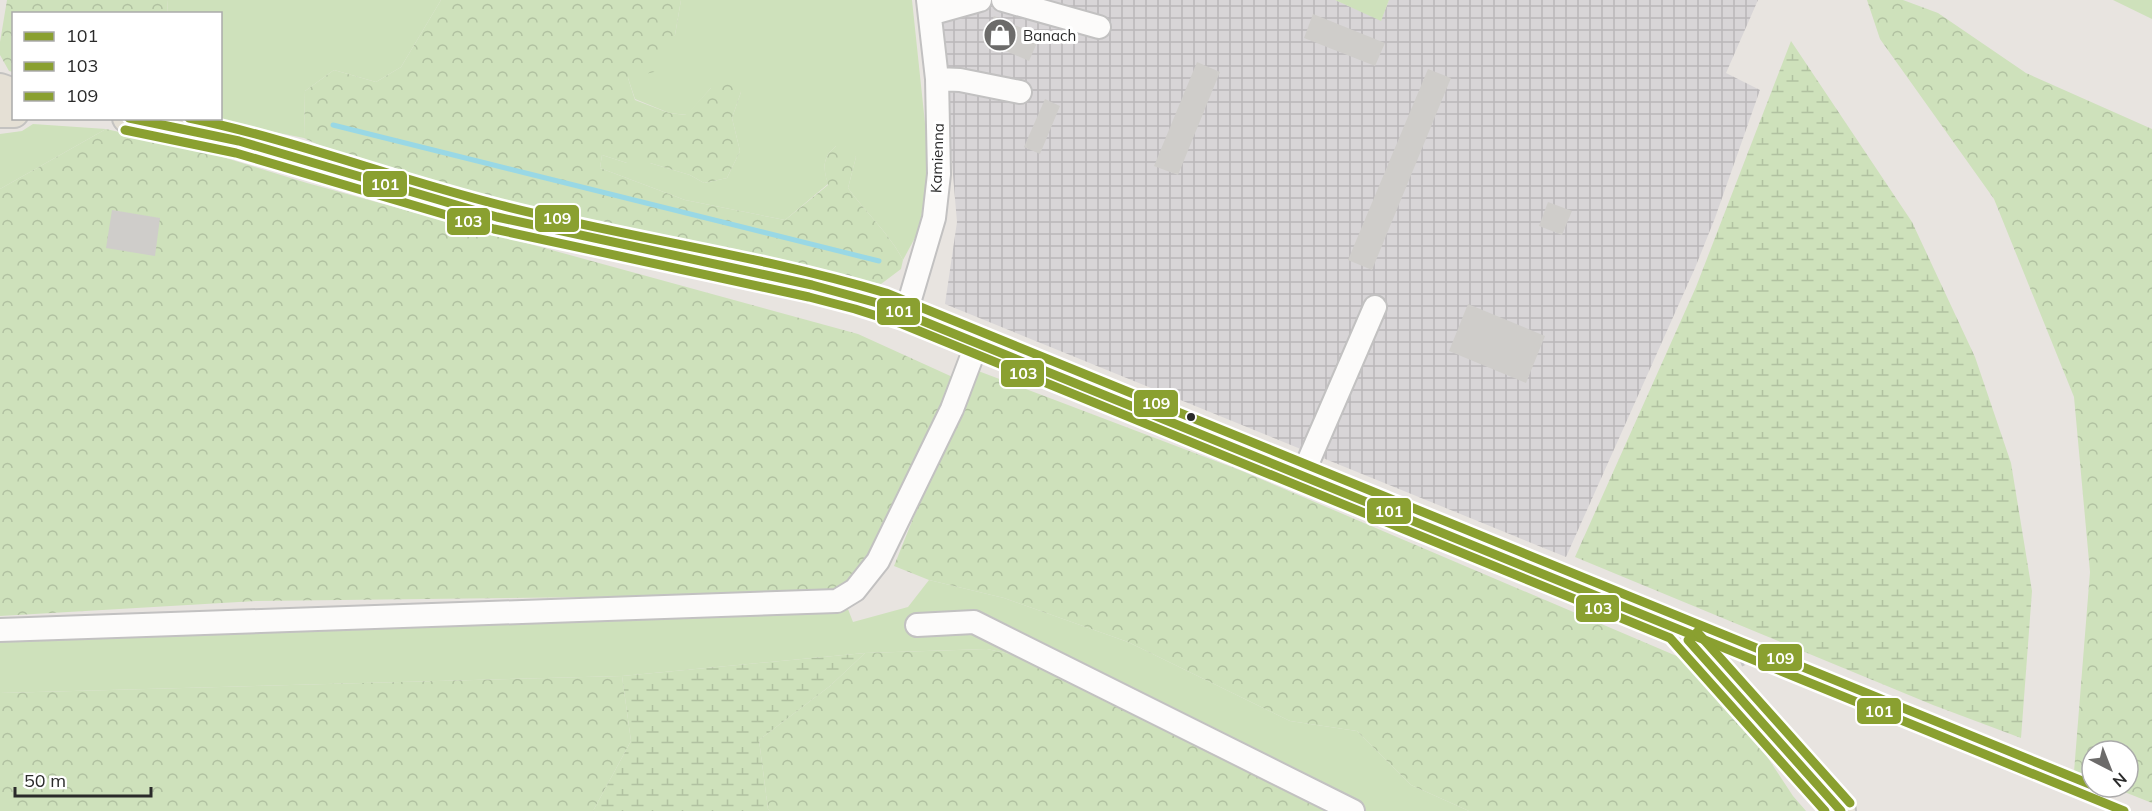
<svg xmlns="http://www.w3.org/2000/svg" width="2152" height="811" font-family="Mulish,sans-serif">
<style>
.industrial{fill:url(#industrial-grid)}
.green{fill:#cee1bb}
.forest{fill:url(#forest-crowns)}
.wetland{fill:url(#wetland-marsh)}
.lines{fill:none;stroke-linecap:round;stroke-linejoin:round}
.stream{stroke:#99d8e5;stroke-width:5}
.building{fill:#cfcdca}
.minor-casing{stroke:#c2c1c1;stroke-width:26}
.major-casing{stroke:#c4c3c1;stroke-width:32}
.path{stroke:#c6c6c5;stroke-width:3;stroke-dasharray:4.5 3;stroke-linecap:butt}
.minor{stroke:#fcfbfa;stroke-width:22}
.major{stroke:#e5e0d5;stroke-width:28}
.bus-1-casing{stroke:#fff;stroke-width:14}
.bus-2-casing{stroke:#fff;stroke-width:14}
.bus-3-casing{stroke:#fff;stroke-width:14}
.bus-1{stroke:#8aa030;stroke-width:9}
.bus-2{stroke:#8aa030;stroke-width:9}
.bus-3{stroke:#8aa030;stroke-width:9}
.bus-dot{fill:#2a2a2a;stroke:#fff;stroke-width:2}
.labels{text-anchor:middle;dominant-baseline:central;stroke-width:6;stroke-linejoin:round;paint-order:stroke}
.poi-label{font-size:15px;fill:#2a2a2a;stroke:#fff;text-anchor:start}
.street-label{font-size:15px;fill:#2a2a2a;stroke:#fff}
.line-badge{stroke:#fff;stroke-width:2}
.badge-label{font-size:16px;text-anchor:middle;font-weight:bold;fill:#fff}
</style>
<defs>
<pattern id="industrial-grid" width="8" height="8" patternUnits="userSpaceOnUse" patternTransform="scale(1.5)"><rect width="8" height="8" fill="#d8d5d7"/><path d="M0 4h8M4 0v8" fill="none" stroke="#bab7b9"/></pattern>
<pattern id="forest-crowns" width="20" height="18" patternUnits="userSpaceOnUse" patternTransform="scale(1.5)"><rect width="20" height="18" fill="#cee1bb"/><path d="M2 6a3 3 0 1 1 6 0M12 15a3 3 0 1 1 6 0" fill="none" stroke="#b1c1a1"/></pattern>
<pattern id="wetland-marsh" width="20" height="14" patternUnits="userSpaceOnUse" patternTransform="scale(1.5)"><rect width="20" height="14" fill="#cee1bb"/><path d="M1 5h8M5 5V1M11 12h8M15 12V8" fill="none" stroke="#b1c1a1"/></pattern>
</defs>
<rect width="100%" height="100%" fill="#e8e4e0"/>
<path class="industrial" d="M938 0H1335L1381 20 1389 0H1758L1726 73 1760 90 1715 218 1695 268 1566 557 945 304 957 222Z"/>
<path class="green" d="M168 0H441L401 67 376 82 334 70 305 91 304 138 210 119 220 118V14H167Z
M681 0H912L929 161 927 191 917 234 903 260C889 233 866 213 848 188L856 157 836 146C822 158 823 168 828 184L785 220 685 200 600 168 602 155 627 163H650L690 175 704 183 727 178 740 151 732 118 741 92 711 88 687 115 669 113 635 99 628 78 675 35Z
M1335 0H1389L1381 21Z
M2114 0H2152V19L2113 0Z
M33 124 106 129 0 189V134L22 131Z
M929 580 1004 598 1128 642 1290 721 1357 731 1411 785 1469 811H1327L1029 658 987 649 865 653 622 676 0 693V639L846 604 853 622 908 607Z"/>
<path class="forest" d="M7 0H168L167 13 14 14 13 72 9 71 0 55V42Z
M441 0H681L675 35 654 72 628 78 635 100 669 113 686 115 711 88 732 81 741 92 732 118 740 151 727 178 704 183 690 175 650 163H627L602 155 600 168 685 200 785 220 828 185C823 168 822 158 836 146H846L856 157 848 188C866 213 889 233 903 260L901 269 881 284C742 255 601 230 464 191 410 176 354 163 304 138L305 91 334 70 376 82 401 67Z
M1867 0H1903L1938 13 2026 73 2152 129V803L2112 787H2128V751H2092V779L2074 772 2090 572 2074 397 1994 199 1880 39Z
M106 129 203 151 307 183 858 334 957 379 924 455 867 557 837 594 256 601 0 616V189Z
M973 369 1242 471 1686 660 1712 688 1735 708 1793 796 1806 811H1469L1411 785 1357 731 1290 721 1128 642 1004 598 929 580 894 566Z
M987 649 1029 658 1327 811H770L768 809 759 740 830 686 865 653Z
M622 676 631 741 593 811H0V693Z"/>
<path class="wetland" d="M1791 41 1912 222 1975 357 2011 463 2032 591 2021 738 1933 705 1575 557 1696 287Z
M865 653 830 686 759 740 768 809 770 811H593L631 741 622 676Z"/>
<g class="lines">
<path class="stream" d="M333 125 879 261"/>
</g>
<path class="building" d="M1313 14 1385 43 1375 66 1304 38Z
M994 16 1040 36 1029 61 983 41Z
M1197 62 1220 72 1178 175 1154 166Z
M1428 69 1451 78 1372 270 1348 260Z
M1045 99 1060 106 1040 154 1024 147Z
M1548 202 1572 211 1562 235 1539 226Z
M112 210 160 218 155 256 106 248Z
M1468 304 1545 336 1526 383 1449 351Z"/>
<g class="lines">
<defs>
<path id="minor" d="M1003 0 1099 27
M930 14 980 0
M937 79 960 80 1020 92
M906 313 934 218 939 174 937 79 928 0
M1302 476 1375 307
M917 625 974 622 1353 811
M0 630 837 601 855 590 878 561 952 409 977 343"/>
<path id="major" d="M0 88 14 93
M0 113H14
M127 118 239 141 497 217 812 285 858 297 906 313 1677 628 1841 811"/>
</defs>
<use href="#minor" class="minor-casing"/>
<use href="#major" class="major-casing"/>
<path class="path" d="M1703 621 1728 632 1744 667"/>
<use href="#minor" class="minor"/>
<use href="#major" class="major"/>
<defs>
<path id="bus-1" d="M129 118 239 141 497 217 812 285 881 304 2124 811
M1688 640 1841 811"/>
<path id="bus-2" d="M125 130 236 153 494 229 809 297 855 309 902 324 1670 638 1825 811"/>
<path id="bus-3" d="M189 118C295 140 396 179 500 205 628 238 759 255 886 293L2092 785
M1697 632 1850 803"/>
</defs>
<use href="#bus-1" class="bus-1-casing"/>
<use href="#bus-2" class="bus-2-casing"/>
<use href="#bus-3" class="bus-3-casing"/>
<use href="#bus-1" class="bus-1"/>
<use href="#bus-2" class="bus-2"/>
<use href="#bus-3" class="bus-3"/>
</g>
<defs>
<symbol id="shop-disc" viewBox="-11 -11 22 22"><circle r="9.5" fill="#6c6b6a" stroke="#fff"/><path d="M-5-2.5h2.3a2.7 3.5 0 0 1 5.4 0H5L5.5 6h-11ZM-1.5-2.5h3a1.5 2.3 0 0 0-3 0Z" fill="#fff"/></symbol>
</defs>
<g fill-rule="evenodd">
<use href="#shop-disc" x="981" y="16" width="38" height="38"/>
</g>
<circle class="bus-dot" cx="1191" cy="417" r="5"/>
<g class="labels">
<g class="poi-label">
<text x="1023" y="35">Banach</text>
</g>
<g class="street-label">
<text transform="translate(937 158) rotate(-88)">Kamienna</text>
</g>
</g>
<g class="line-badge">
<rect x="362" y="170" width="46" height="28" rx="6" fill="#8aa030"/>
<rect x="534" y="204" width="46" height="29" rx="6" fill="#8aa030"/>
<rect x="446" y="207" width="45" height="29" rx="6" fill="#8aa030"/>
<rect x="876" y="297" width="45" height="29" rx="6" fill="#8aa030"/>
<rect x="1000" y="359" width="45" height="29" rx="6" fill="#8aa030"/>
<rect x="1133" y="389" width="46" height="29" rx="6" fill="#8aa030"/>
<rect x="1366" y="497" width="46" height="28" rx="6" fill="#8aa030"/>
<rect x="1575" y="594" width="45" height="29" rx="6" fill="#8aa030"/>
<rect x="1757" y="643" width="46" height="29" rx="6" fill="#8aa030"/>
<rect x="1856" y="697" width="46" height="28" rx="6" fill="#8aa030"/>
</g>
<g class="badge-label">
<text x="385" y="190">101</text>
<text x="557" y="224">109</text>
<text x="468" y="227">103</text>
<text x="899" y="317">101</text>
<text x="1023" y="379">103</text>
<text x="1156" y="409">109</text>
<text x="1389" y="517">101</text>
<text x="1598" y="614">103</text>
<text x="1780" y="664">109</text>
<text x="1879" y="717">101</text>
</g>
<rect x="12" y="12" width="210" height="108" fill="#ffffff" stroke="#aaaaaa" stroke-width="1.5"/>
<rect x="24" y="32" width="30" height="9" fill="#8aa030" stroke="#aaaaaa" stroke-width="1.5"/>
<text x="66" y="42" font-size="18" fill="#2a2a2a">101</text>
<rect x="24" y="62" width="30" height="9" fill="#8aa030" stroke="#aaaaaa" stroke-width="1.5"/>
<text x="66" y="72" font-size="18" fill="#2a2a2a">103</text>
<rect x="24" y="92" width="30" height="9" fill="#8aa030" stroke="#aaaaaa" stroke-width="1.5"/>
<text x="66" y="102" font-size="18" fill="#2a2a2a">109</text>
<g transform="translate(2110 769) rotate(138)"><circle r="28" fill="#ffffff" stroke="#aaaaaa" stroke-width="1.5"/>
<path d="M0-4.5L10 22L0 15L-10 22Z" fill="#6c6b6a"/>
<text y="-9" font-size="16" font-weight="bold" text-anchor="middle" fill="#2a2a2a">N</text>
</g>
<path d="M15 787v9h136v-9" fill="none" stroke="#2a2a2a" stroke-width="3"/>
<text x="24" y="787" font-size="18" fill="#2a2a2a" stroke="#ffffff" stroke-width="4.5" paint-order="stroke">50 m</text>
</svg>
